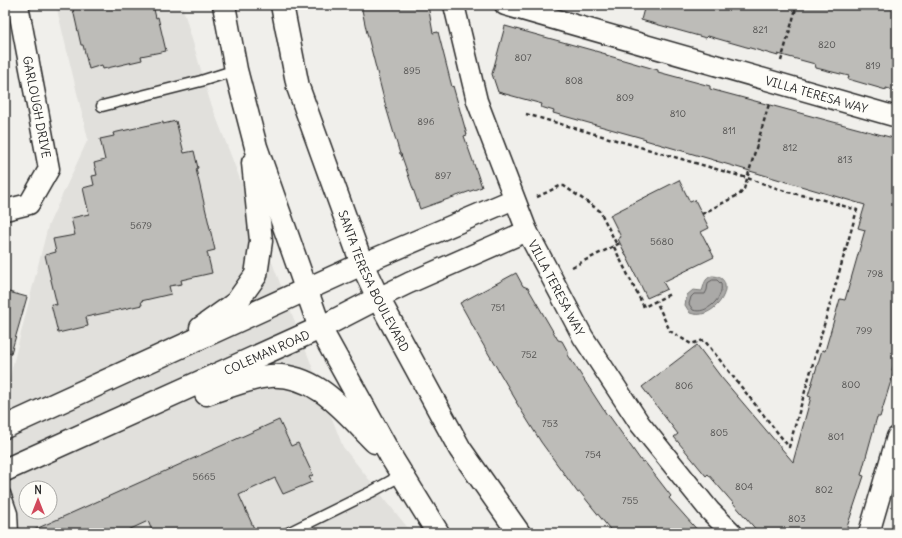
<svg xmlns="http://www.w3.org/2000/svg" width="902" height="538" font-family="Delius,sans-serif">
<style>
.built{fill:#e1e0dc;fill-rule:evenodd}
.water{fill:#aaa9a7;stroke:#777775}
.lines{fill:none;stroke-linecap:round;stroke-linejoin:round}
.shore{stroke:#5e5d5d;stroke-width:1}
.building{fill:#bdbcb8;stroke:#2b2b2b}
.lane-casing{stroke:#2b2b2b;stroke-width:13}
.street-casing{stroke:#2b2b2b;stroke-width:23}
.secondary-casing{stroke:#2b2b2b;stroke-width:25}
.path{stroke:#2b2b2b;stroke-width:2.5;stroke-dasharray:4 3;stroke-linecap:butt}
.lane{stroke:#fdfcf7;stroke-width:10}
.street{stroke:#fdfcf7;stroke-width:20}
.secondary{stroke:#fdfcf7;stroke-width:22}
.labels{text-anchor:middle;dominant-baseline:central;stroke-width:3.5;stroke-linejoin:round;paint-order:stroke}
.number-label{font-size:10px;fill:#504f4e}
.street-label{font-size:12px;fill:#2b2b2b;stroke:#fdfcf7}
</style>
<rect width="100%" height="100%" fill="#f0efeb"/>
<filter id="ink" filterUnits="userSpaceOnUse"><feTurbulence type="fractalNoise" baseFrequency=".025" numOctaves="2"/><feDisplacementMap in="SourceGraphic" scale="8" xChannelSelector="R" yChannelSelector="G"/><feConvolveMatrix kernelMatrix="1 2 1 2 8 2 1 2 1" color-interpolation-filters="sRGB"/></filter>
<g filter="url(#ink)">
<path class="built" d="M56 5H182L210 101 343 447 412 533H5V396L48 226 88 139ZM26 488H50V512H26Z"/>
<path class="water" d="M712 276C741 276 717 323 690 313L685 305 687 295 693 290 702 291C705 283 704 279 712 276Z"/>
<g class="lines">
<path class="shore" d="M713 280H717L721 284C724 298 706 315 693 310L689 304 691 297 694 294H705L707 290 708 283Z"/>
</g>
<path class="building" d="M72 5H153L156 18 158 17 166 51 141 56 142 60 103 69 102 65 89 69 83 45H81Z
M361 5H428L433 33 438 32 452 87 453 86 467 135 464 136 482 187 420 209 401 154H400L386 107 366 29Z
M645 5H897V91L886 88V90L848 79 849 76 816 68 815 64 778 54V56L708 36 706 38 641 20Z
M505 26 606 54V55L658 70V72L710 86V89L897 139V354L892 370 894 371 880 417H877L861 475 864 476 845 533H759L708 474 706 476 674 437 678 434 642 387 697 345 721 377 793 462 811 397 808 396 822 350 825 351 840 299 845 300 865 230 858 228 865 205 716 161H717L645 140 646 139 553 113 554 111 541 107 542 104 498 92 492 74Z
M176 121 184 153 194 151 198 168 196 169 215 250 207 252 212 273 181 280 182 284 169 286 171 294 141 301 142 305 86 317 88 326 58 333 51 304 57 305 45 255 56 252 53 239 75 235 71 218 89 214 83 188 94 185 92 176 97 175 94 163 105 160 100 139 114 136 113 133 163 122V124Z
M679 180 690 202 695 200 709 228 701 232 714 257 663 282 667 289 647 298 618 239 621 237 610 215Z
M516 273 523 286 528 288 558 340 562 341 568 352V355L607 415 608 414 642 462 644 461 671 496 669 498 700 533H613L580 492 578 493 541 442 516 402H517L481 341 460 303Z
M5 291 27 297 11 353H5Z
M279 420 291 446 298 443 313 475 309 477 312 482 283 494 275 478 239 495 256 533H153L148 521 122 533H27Z"/>
<g class="lines">
<defs>
<path id="lane" d="M102 106 201 81 236 70
M5 493 12 513 13 533
M288 533 371 492 402 475"/>
<g id="street">
<path id="s1" d="M454 5 477 101 527 231 583 337 640 424 710 511 732 533"/>
<path id="s2" d="M505 5 897 117"/>
<path d="M5 210 29 204 49 169 18 5"/>
<path d="M362 264 514 199"/>
<path d="M378 298 409 283 527 231"/>
<path d="M869 533 897 437"/>
</g>
<g id="secondary">
<path d="M224 5 236 70 256 147 320 328 393 460 438 533"/>
<path id="s3" d="M282 5 298 87 362 264 378 298 460 449 519 533"/>
<path d="M201 328 236 303 256 275 261 241 253 163"/>
<path d="M206 394C225 388 251 377 270 376 317 373 345 412 375 442"/>
<path d="M5 427 362 264"/>
<path id="s4" d="M5 470 320 328 378 298"/>
</g>
</defs>
<use href="#lane" class="lane-casing"/>
<use href="#street" class="street-casing"/>
<use href="#secondary" class="secondary-casing"/>
<path class="path" d="M781 61 797 5
M526 114 747 178 788 192 820 199 857 210 789 447 704 340 691 344 670 331 656 301
M537 197 560 186H564L600 211 617 245
M702 214 740 194 744 189 769 104
M614 247 644 307 670 294
M572 267 620 243"/>
<use href="#lane" class="lane"/>
<use href="#street" class="street"/>
<use href="#secondary" class="secondary"/>
</g>
</g>
<g class="labels">
<g class="number-label">
<text x="760" y="29">821</text>
<text x="827" y="44">820</text>
<text x="523" y="57">807</text>
<text x="873" y="65">819</text>
<text x="412" y="70">895</text>
<text x="574" y="80">808</text>
<text x="625" y="97">809</text>
<text x="678" y="113">810</text>
<text x="426" y="121">896</text>
<text x="729" y="130">811</text>
<text x="790" y="147">812</text>
<text x="845" y="159">813</text>
<text x="443" y="175">897</text>
<text x="141" y="225">5679</text>
<text x="662" y="241">5680</text>
<text x="875" y="273">798</text>
<text x="498" y="307">751</text>
<text x="864" y="330">799</text>
<text x="529" y="354">752</text>
<text x="851" y="384">800</text>
<text x="684" y="385">806</text>
<text x="550" y="423">753</text>
<text x="719" y="432">805</text>
<text x="836" y="436">801</text>
<text x="593" y="454">754</text>
<text x="204" y="476">5665</text>
<text x="744" y="486">804</text>
<text x="824" y="489">802</text>
<text x="630" y="500">755</text>
<text x="797" y="518">803</text>
</g>
<g class="street-label">
<text stroke="none"><textPath href="#s2" startOffset="324">VILLA TERESA WAY</textPath></text>
<text transform="translate(37 107) rotate(79)">GARLOUGH DRIVE</text>
<text stroke="none"><textPath href="#s3" startOffset="292">SANTA TERESA BOULEVARD</textPath></text>
<text stroke="none"><textPath href="#s1" startOffset="302">VILLA TERESA WAY</textPath></text>
<text stroke="none"><textPath href="#s4" startOffset="287">COLEMAN ROAD</textPath></text>
</g>
</g>
<rect width="902" height="538" fill="none" stroke="#fdfcf7" stroke-width="20"/>
<rect x="10" y="10" width="882" height="518" fill="none" stroke="#2b2b2b" stroke-width="1.5" filter="url(#ink)"/>
<g transform="translate(38 500)"><circle r="19" fill="#fdfcf7" stroke="#a9a8a5"/>
<path d="M0-3L7 15L0 10L-7 15Z" fill="#d1495b"/>
<text y="-6" font-size="11" font-weight="bold" text-anchor="middle" fill="#2b2b2b">N</text>
</g>
</svg>
